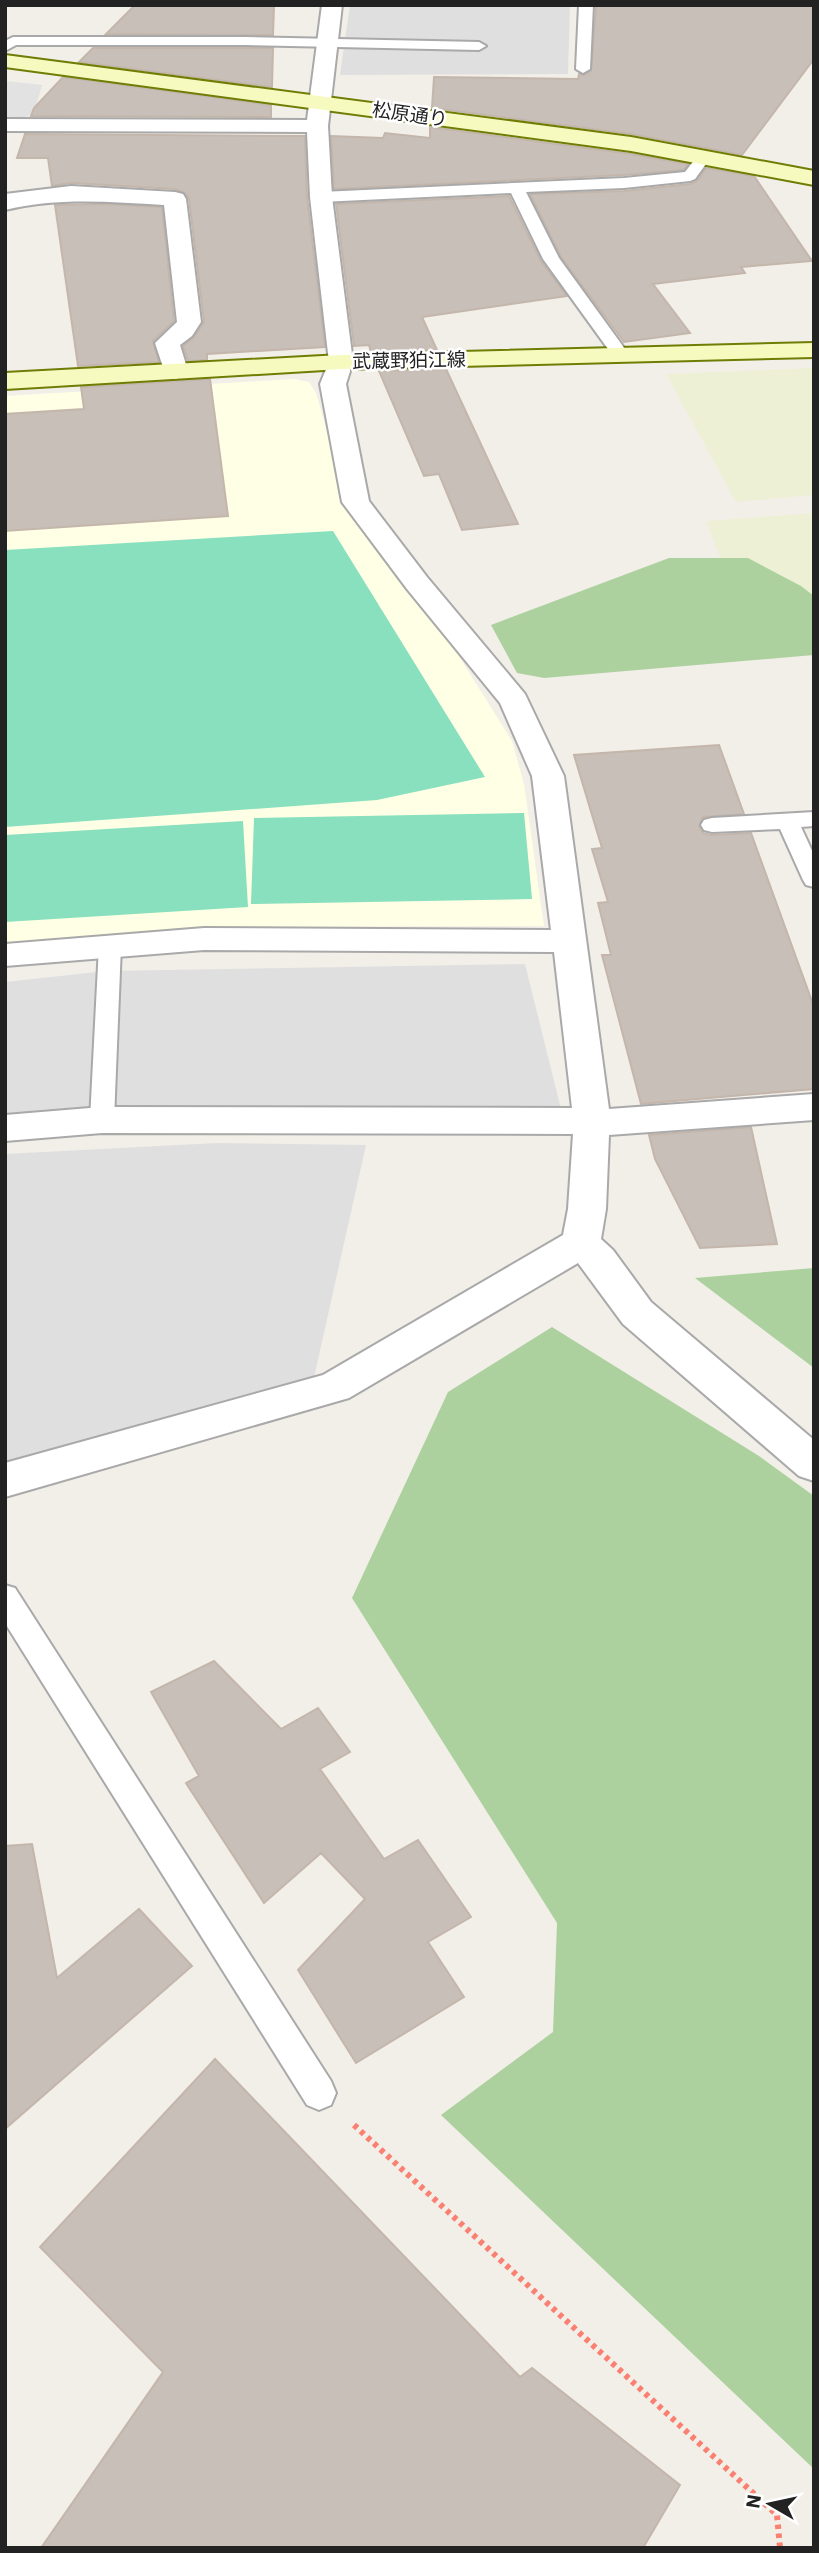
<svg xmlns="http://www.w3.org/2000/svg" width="819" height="2553" font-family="'IBM Plex Sans','Noto Sans JP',sans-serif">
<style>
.residential{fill:#e0dfdf}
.education{fill:#ffffe5}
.farmland{fill:#eef0d5}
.forest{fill:#add19e}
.pitch{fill:#88e0be}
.parking{fill:#e2e2e2}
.building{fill:#c7bfb8;stroke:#c4b6ab;stroke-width:2}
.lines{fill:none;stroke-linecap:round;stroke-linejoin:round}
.service-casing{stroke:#a9a9a9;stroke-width:4}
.minor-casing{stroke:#a9a9a9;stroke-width:4}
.secondary-casing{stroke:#707d05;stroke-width:4}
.path{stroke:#fa8072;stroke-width:6;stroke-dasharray:4.5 4.5;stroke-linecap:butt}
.service{fill:#fff;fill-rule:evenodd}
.minor{fill:#fff;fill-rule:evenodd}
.secondary{fill:#f7fabf;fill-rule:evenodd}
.labels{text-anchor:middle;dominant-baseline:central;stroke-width:5;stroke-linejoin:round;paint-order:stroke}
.far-street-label{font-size:19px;fill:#222;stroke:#fff}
</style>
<rect width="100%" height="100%" fill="#f2efe9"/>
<path class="residential" d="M350 5H570L568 74 340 75Z
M525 964 562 1113 387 1106 74 1109 5 1116V982L106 971Z
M217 1143 366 1145 313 1382 5 1462V1154Z"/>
<path class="education" d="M294 379 309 382 316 393 348 505 460 658 512 741 524 784 544 926 199 927 5 943V396Z"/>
<path class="farmland" d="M814 368V495L736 502 666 374Z
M814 513V599L739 605 706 521Z"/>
<path class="forest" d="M669 558H748L801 586 814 596V655L544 678 517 673 491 625Z
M814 1268V1368L695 1278Z
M552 1327 759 1456 814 1496V2469L441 2115 553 2032 557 1923 352 1598 448 1392Z"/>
<path class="pitch" d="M333 531 485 777 377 800 5 827V550Z
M524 813 532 899 251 904 254 818Z
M243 821 248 907 5 922V835Z"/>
<path class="parking" d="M5 81 42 85 34 114 17 120H5Z"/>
<path class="building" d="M135 5H274L273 35 106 34Z
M596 5H814V59L742 155 631 134 432 108 434 77 578 79 579 74 584 75 591 71Z
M93 48H273L272 87 79 62Z
M63 77 271 105V117L31 116 34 108Z
M430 127 631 154 688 164 684 170 624 175 334 189 331 136 383 138 385 133 430 138Z
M25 134 305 136 307 197 325 347 207 354V360L188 361 183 346 194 337 204 322 189 199 185 193 175 189 71 183 52 186 48 158H17Z
M706 168 754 176 812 261 741 267 745 273 653 284 690 333 624 342 561 257 530 194 624 191 690 184 697 181Z
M509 196 541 261 567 296 422 317 437 350 371 352 369 345 354 346 336 204Z
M104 204 162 207 174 321 153 341 159 362 78 366 55 205Z
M446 369 518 524 462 530 439 474 424 476 379 371Z
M210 379 228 516 5 531V414L84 409 81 387Z
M719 745 744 814 703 817 699 826 703 833 711 835 751 833 814 1007V1089L641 1104 602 955H611L598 903 608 902 592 849 602 848 574 755Z
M751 1127 777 1244 700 1248 655 1159 649 1135Z
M214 1661 281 1729 318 1708 350 1752 320 1769 384 1859 418 1840 471 1917 428 1942 464 1997 356 2063 298 1970 365 1899 321 1853 264 1903 186 1783 199 1776 151 1692Z
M32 1844 57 1978 139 1909 192 1966 5 2129V1846Z
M215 2059 520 2377 532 2368 680 2485 643 2548H41L163 2372 40 2247Z"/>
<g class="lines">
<defs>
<path id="service" d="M579 5H593L590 69 583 73 576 69Z
M13 37H246L479 42 486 46 479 50 246 45H16L5 51V41Z
M704 153 711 157 695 179 690 181 624 188 526 192 559 258 630 356 622 361 616 360 543 259 511 193 321 202 313 197 321 192 624 178 685 172 699 154Z
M814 812V826L801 827 814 855V887L806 885 803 880 780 829 712 832 704 830 701 825 704 820 712 818Z
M110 938 118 941 121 946 114 1120 111 1126 102 1129 93 1126 90 1120 99 946 102 941Z
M5 1585 15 1588 331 2081 336 2093 331 2105 319 2110 307 2105 5 1623Z"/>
<path id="minor" d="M322 5H342L328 126 332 197 353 362 346 384 369 501 427 577 525 694 564 776 609 1109 814 1094V1120L609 1135 606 1209 601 1239 613 1250 651 1302 814 1440V1481L799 1476 623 1324 578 1263 349 1398 5 1497V1463L323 1375 563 1235 568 1209 573 1134 102 1133 5 1141V1115L102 1107 572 1108 554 952 204 950 5 966V944L204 928 551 930 532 776 500 703 407 589 342 502 320 384 329 362 310 197 307 132 5 131V119L307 120Z
M71 186 175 192 183 194 186 199 201 322 192 336 180 345 188 371 184 376 175 379 166 376 155 343 177 322 164 205C110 202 58 197 5 210V194Z"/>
<path id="secondary" d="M5 55 631 137 814 171V185L631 151 5 67Z
M814 343V357L341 369 5 389V373L341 355Z"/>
</defs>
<use href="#service" class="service-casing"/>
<use href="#minor" class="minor-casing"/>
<use href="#secondary" class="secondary-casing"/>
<path class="path" d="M354 2125 777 2515 780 2548"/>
<use href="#service" class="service"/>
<use href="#minor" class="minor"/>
<use href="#secondary" class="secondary"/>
</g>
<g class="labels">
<g class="far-street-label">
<text transform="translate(410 114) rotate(8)">松原通り</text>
<text transform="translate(409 360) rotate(-1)">武蔵野狛江線</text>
</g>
</g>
<rect width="819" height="2553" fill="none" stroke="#222222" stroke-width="14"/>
<g transform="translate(770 2504) rotate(279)" stroke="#ffffff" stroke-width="5" paint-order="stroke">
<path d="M0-5L12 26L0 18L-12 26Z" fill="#222222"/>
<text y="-10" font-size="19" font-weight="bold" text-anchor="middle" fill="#222222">N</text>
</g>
</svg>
